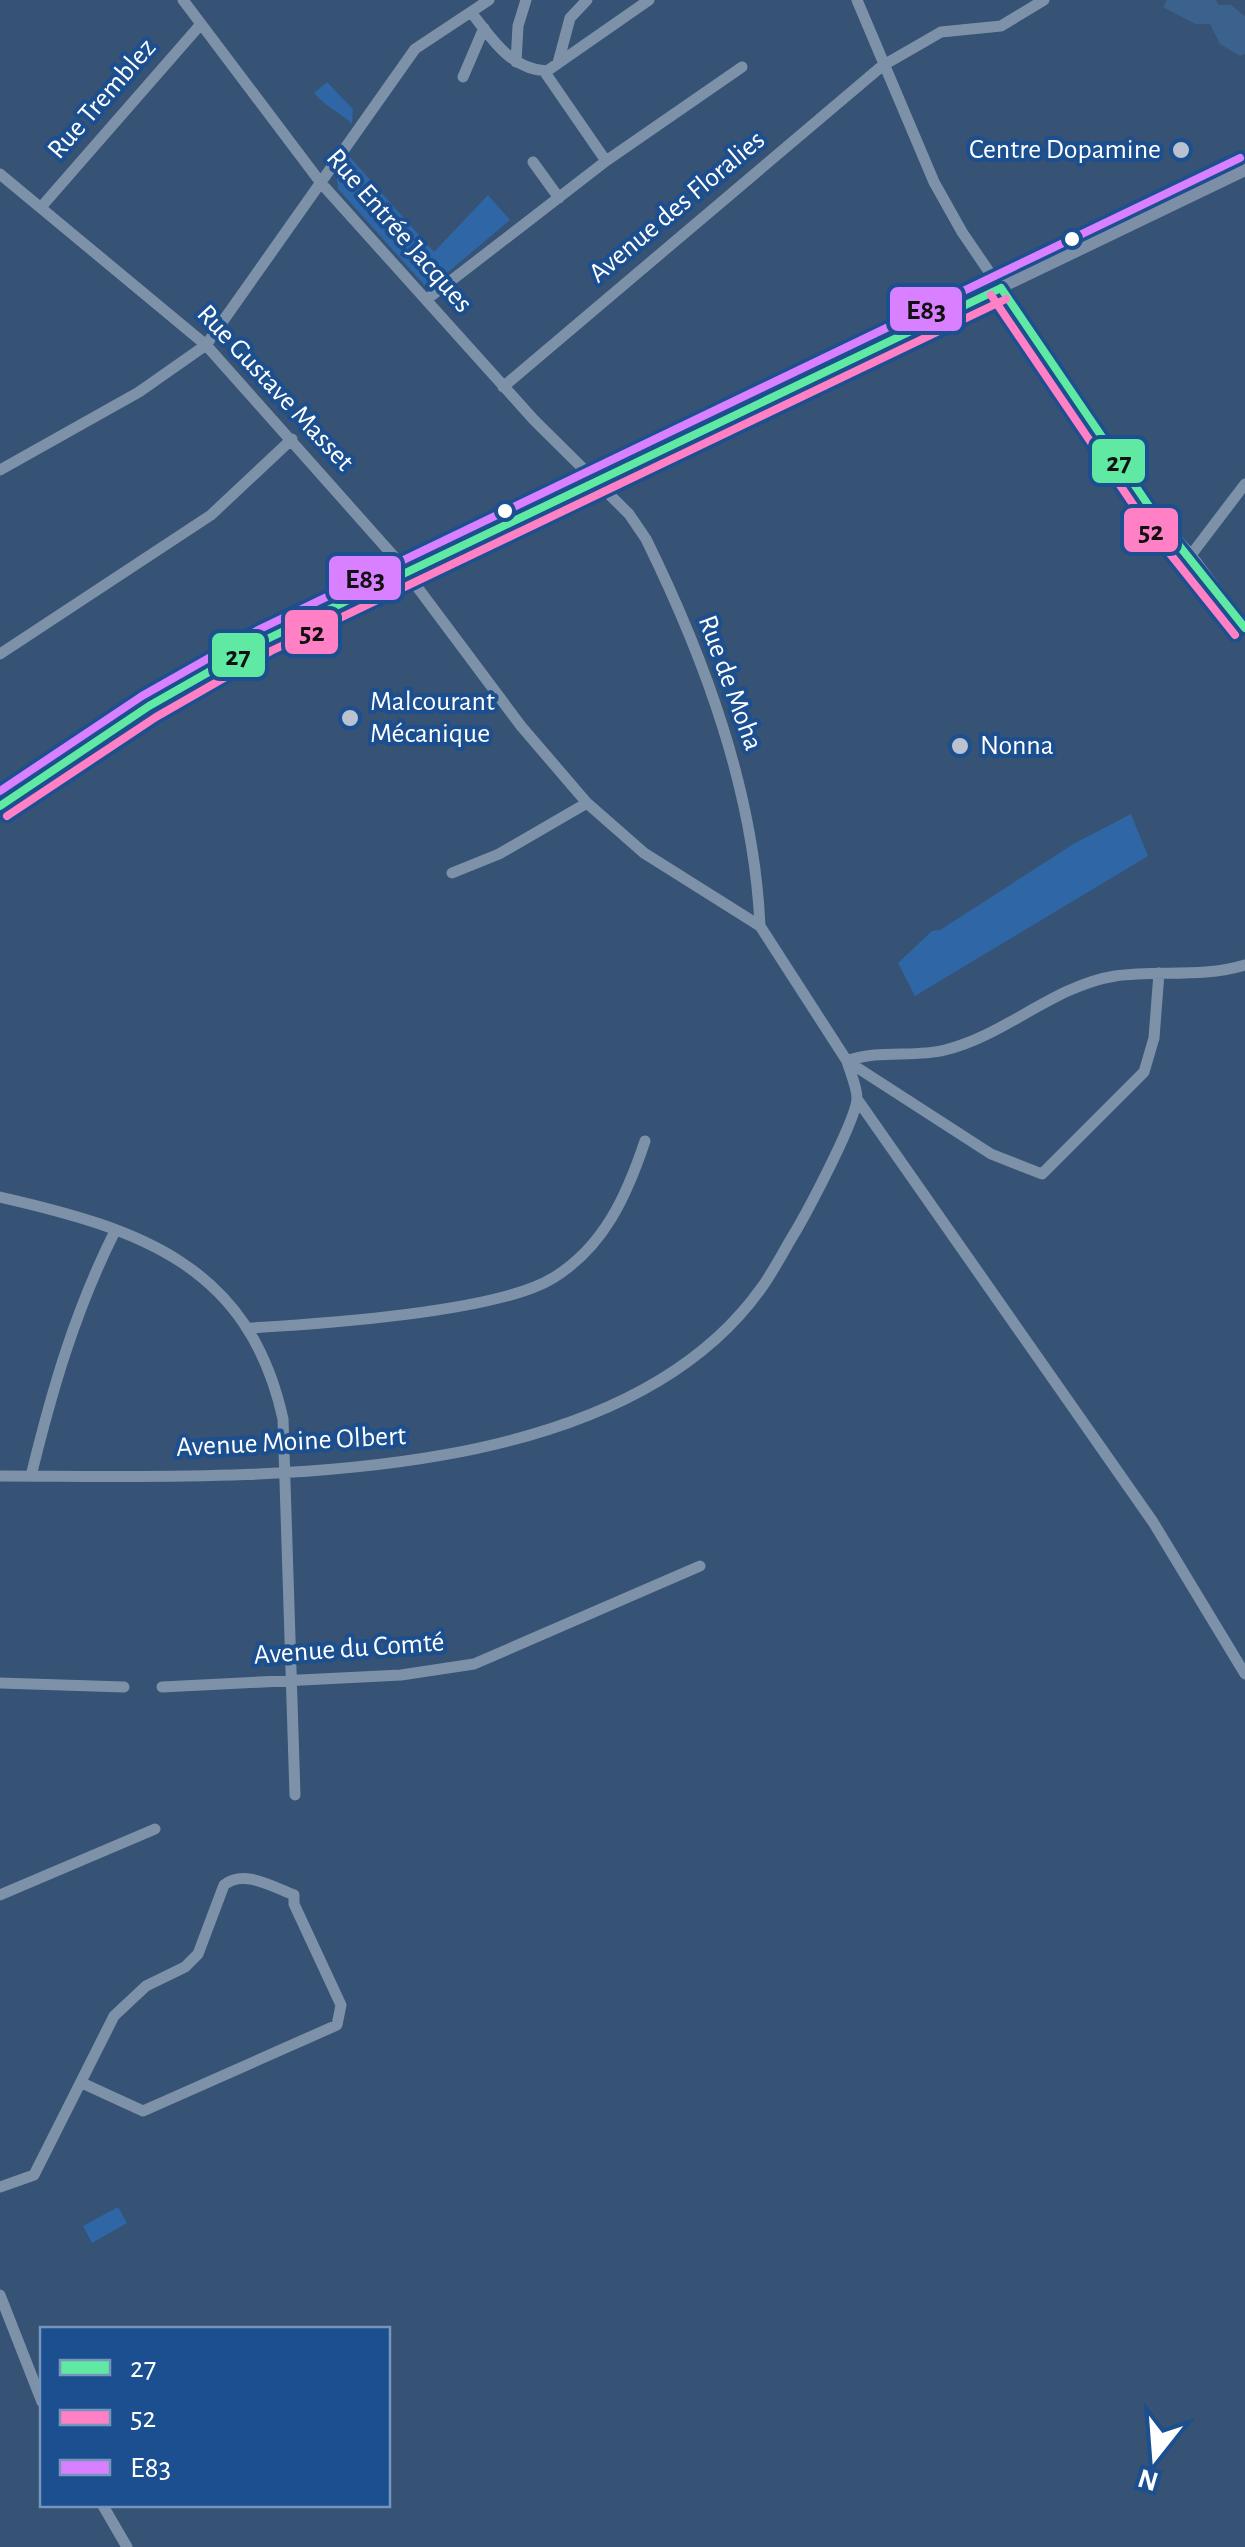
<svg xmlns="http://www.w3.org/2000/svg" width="1245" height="2547" font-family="'Alegreya Sans',sans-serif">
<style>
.green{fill:#2f66a5}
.water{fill:#3b618d}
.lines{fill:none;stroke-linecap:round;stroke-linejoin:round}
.minor{stroke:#7d92a8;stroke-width:11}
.major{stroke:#7d8ea7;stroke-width:14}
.bus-1-casing{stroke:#1b4f8f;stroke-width:15}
.bus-2-casing{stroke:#1b4f8f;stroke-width:15}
.bus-3-casing{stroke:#1b4f8f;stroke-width:15}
.bus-1{stroke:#60e9a3;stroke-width:8}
.bus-2{stroke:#ff80c5;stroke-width:8}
.bus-3{stroke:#d880ff;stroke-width:8}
.poi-dot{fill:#b9c2ce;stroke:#1b4f8f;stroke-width:4}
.bus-dot{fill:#fff;stroke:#1b4f8f;stroke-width:4}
.labels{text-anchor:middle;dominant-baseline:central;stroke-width:8;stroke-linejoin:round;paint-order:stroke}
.street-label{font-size:28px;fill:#fff;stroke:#1b4f8f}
.poi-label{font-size:28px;fill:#fff;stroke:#1b4f8f;text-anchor:start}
.line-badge{stroke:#1b4f8f;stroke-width:4}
.pale-badge-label{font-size:28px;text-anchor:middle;font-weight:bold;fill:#111}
</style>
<rect width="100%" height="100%" fill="#365274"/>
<path class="green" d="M327 82 353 109 352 124C339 111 328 109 314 93Z
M349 156 434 252 488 195 510 220 428 289 338 189 337 178Z
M1131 814 1148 856 915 996 898 963 932 931 940 930 1075 843Z
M118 2207 127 2223 92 2243 83 2226Z"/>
<path class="water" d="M1167 0H1216L1219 5H1231L1245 16V54L1240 56 1220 44 1210 24H1195L1163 7Z"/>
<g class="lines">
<path class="minor" d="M183 0 321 183 534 420 629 514 646 539C705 659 754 792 760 926
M857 0 934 182 962 232 1157 518 1191 555 1245 628
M471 12C491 38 511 70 547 71L649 0
M516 62 518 26 526 0
M558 63 570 18 587 0
M544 71 606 161
M463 77 484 28
M533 162 559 198
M0 174 206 345 397 560 521 726 587 803 644 853 760 926 847 1061 991 1154 1042 1174 1144 1072 1154 1038 1159 973
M42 206 201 24
M426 300 606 161 742 67
M503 387 882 66 941 32 1001 26 1044 0
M0 470 139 392 206 345 415 49 489 0
M1191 555 1245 484
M0 654 211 515 292 439
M452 873 499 854 587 803
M847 1061C880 1049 913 1058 945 1050 1006 1035 1053 986 1115 976 1159 970 1202 978 1245 965
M857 1099 1153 1522 1245 1674
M0 1197C140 1229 249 1265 283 1419L295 1795
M251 1328C319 1324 498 1312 553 1278 604 1247 627 1195 645 1141
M0 1476C228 1476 614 1497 762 1287 775 1269 785 1248 797 1229 809 1208 857 1118 857 1098 857 1087 850 1072 847 1061
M31 1476C52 1390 75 1311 115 1231
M0 1683 124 1687
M162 1687 401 1675 474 1664 700 1566
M0 1895 155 1829
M0 2187 34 2175 114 2016 146 1986 185 1967 198 1954 224 1885C244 1869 273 1887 294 1895V1904L341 2005 337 2025 143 2111 82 2083
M0 2295 42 2402
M102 2504 127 2547"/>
<path class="major" d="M0 806 149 706 265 640 1245 169"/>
<defs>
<path id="bus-1" d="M1001 288 1157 518 1245 628
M0 806 149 706 265 640 1001 288"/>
<path id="bus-2" d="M991 295 1147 525 1235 635
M7 816 156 717 271 651 1006 299"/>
<path id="bus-3" d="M0 791 142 696 260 629 1240 158"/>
</defs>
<use href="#bus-1" class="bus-1-casing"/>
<use href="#bus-2" class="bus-2-casing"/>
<use href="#bus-3" class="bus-3-casing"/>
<use href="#bus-1" class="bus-1"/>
<use href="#bus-2" class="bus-2"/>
<use href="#bus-3" class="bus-3"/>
</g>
<g class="poi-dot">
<circle cx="1181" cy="150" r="10"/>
<circle cx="350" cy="718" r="10"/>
<circle cx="960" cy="746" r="10"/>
</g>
<g class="bus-dot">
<circle cx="1072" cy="239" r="9"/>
<circle cx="505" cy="511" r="9"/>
</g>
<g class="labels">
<g class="street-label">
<text transform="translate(102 99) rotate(-49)">Rue Tremblez</text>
<text transform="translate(677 207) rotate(-40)">Avenue des Floralies</text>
<text transform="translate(399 231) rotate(49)">Rue Entrée Jacques</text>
<text transform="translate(275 388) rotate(47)">Rue Gustave Masset</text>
<text transform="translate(730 683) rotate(70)">Rue de Moha</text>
<text transform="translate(291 1442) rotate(-3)">Avenue Moine Olbert</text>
<text transform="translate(349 1649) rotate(-4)">Avenue du Comté</text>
</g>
<g class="poi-label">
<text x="1161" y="150" text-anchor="end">Centre Dopamine</text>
<text x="370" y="702">Malcourant<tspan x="370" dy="32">Mécanique</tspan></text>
<text x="980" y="746">Nonna</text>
</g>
</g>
<g class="line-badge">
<rect x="888" y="285" width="76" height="48" rx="10" fill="#d880ff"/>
<rect x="1090" y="437" width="57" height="48" rx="10" fill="#60e9a3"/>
<rect x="1122" y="506" width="58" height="48" rx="10" fill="#ff80c5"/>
<rect x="327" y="554" width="76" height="48" rx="10" fill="#d880ff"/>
<rect x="283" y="608" width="57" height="48" rx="10" fill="#ff80c5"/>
<rect x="210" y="631" width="57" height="48" rx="10" fill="#60e9a3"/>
</g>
<g class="pale-badge-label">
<text x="926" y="319">E83</text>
<text x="1119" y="471">27</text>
<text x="1151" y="540">52</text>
<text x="365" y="588">E83</text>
<text x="312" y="641">52</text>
<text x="238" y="665">27</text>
</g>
<rect x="40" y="2327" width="350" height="180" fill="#1b4f8f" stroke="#7695bc" stroke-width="2.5"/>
<rect x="60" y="2360" width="50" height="15" fill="#60e9a3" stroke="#7695bc" stroke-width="2.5"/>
<text x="130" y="2377" font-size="30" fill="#ffffff">27</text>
<rect x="60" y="2410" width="50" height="15" fill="#ff80c5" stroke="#7695bc" stroke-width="2.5"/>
<text x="130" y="2427" font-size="30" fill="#ffffff">52</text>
<rect x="60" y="2460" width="50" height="15" fill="#d880ff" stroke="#7695bc" stroke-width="2.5"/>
<text x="130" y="2477" font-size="30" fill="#ffffff">E83</text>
<g transform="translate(1155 2457) rotate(197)" stroke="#1b4f8f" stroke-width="8" paint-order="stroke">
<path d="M0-8L18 38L0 25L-18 38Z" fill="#ffffff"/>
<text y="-15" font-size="28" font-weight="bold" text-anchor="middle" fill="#ffffff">N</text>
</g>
</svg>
